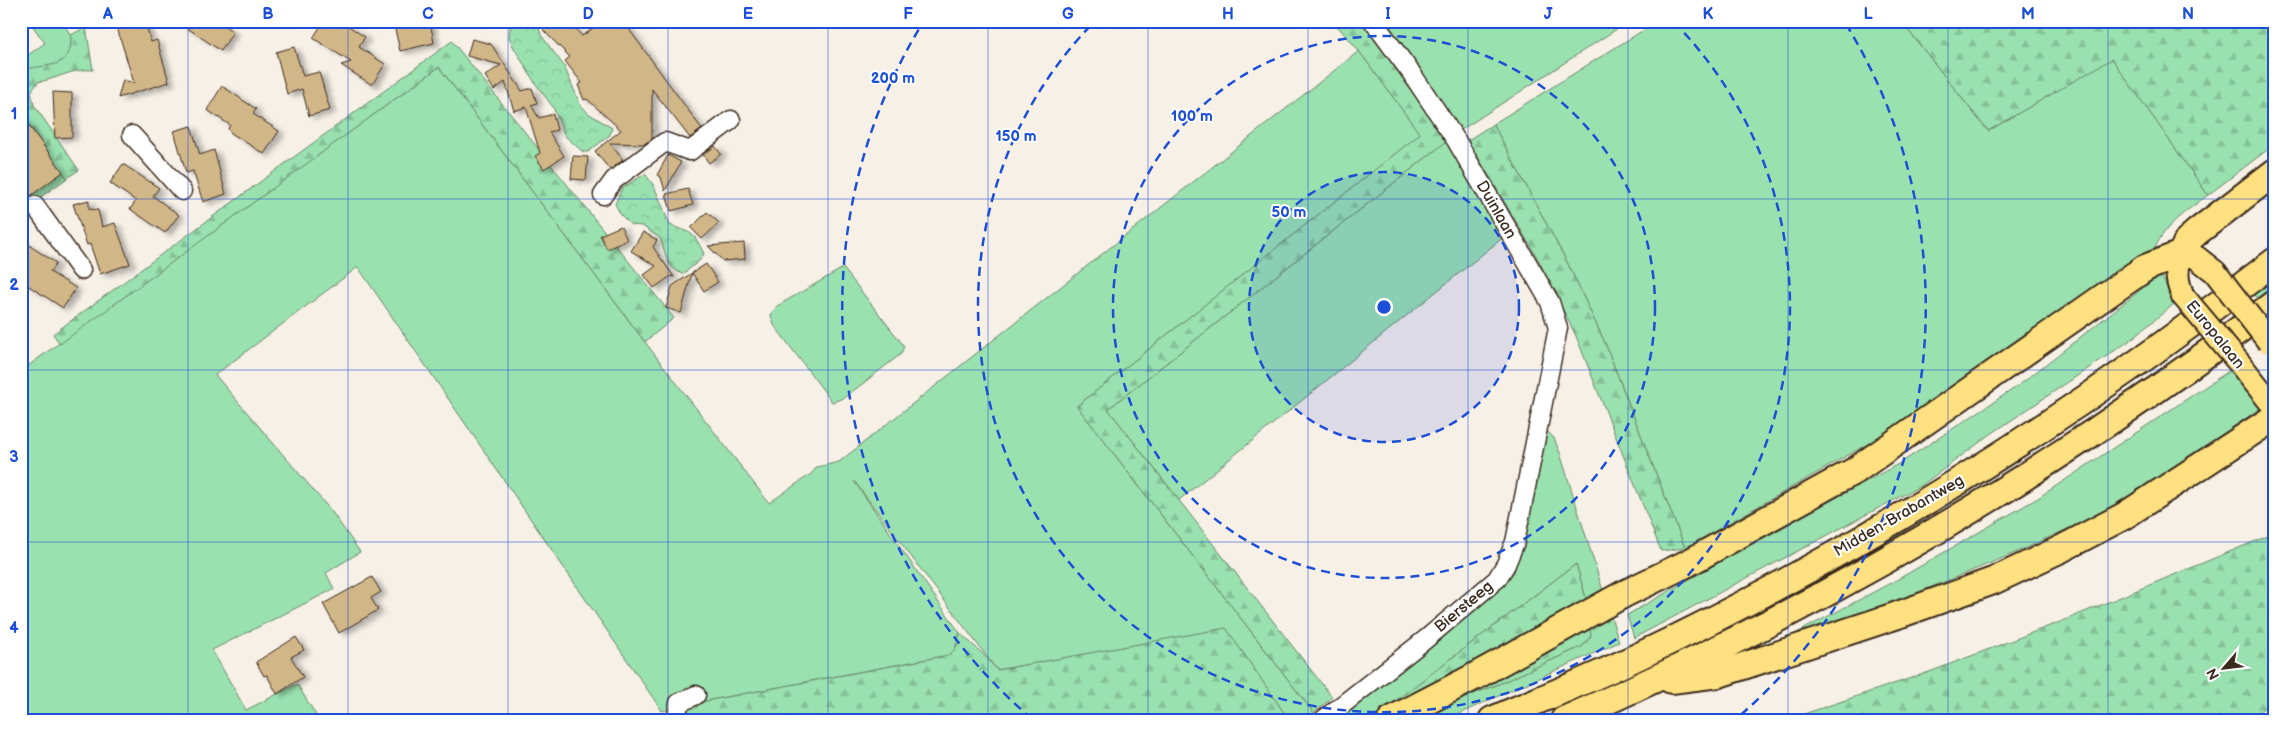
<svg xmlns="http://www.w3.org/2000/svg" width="2296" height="741" font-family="'Balsamiq Sans',sans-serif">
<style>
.green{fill:#99e1af;stroke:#6a8666}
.forest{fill:url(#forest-firs);stroke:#6a8666}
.park{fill:url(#park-crowns);stroke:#6a8666}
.building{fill:#d1b687;stroke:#3b2a1e;filter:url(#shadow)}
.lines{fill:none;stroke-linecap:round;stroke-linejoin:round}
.minor-casing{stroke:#3b2a1e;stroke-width:21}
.major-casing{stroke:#3b2a1e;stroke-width:26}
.highway-casing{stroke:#3b2a1e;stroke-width:30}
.minor{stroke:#fff;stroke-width:18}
.major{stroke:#fde080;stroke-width:22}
.highway{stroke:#fde080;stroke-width:26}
.major-bridge-casing{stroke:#3b2a1e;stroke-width:26;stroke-linecap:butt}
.major-bridge{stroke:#fde080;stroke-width:22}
.grid{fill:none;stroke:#1d4ed8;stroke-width:1;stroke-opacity:0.55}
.ring{fill:none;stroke:#1d4ed8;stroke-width:2.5;stroke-dasharray:9 6}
.labels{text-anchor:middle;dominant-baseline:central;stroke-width:4;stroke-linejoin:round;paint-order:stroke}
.street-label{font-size:16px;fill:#3b2a1e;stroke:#fff}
.centre{fill:#1d4ed8;stroke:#fff;stroke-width:2.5}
.ring-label{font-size:15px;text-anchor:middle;font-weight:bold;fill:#1d4ed8;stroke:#fff;stroke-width:4;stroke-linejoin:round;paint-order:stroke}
.neatline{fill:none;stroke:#1d4ed8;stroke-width:2}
.grid-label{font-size:16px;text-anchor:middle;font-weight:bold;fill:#1d4ed8}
</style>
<defs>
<pattern id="forest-firs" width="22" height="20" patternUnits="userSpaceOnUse" patternTransform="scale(1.25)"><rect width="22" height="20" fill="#99e1af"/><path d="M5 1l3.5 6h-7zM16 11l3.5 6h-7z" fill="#85c196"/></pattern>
<pattern id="park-crowns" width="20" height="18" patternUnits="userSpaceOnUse" patternTransform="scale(1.25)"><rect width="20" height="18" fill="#99e1af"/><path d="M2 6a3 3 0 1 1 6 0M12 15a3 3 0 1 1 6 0" fill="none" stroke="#85c196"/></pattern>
<filter id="shadow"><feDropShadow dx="5.5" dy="3" stdDeviation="2.5" flood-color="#0004"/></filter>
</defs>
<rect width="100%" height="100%" fill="#f6f0e7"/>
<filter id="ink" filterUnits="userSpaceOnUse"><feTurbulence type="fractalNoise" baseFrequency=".02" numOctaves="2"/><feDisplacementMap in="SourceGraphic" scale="10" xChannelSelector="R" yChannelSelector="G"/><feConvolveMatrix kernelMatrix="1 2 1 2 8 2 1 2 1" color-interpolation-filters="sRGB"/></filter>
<g filter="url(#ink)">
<path class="green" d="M29 21H61C64 25 68 30 70 34 77 48 63 64 50 67 40 69 28 66 21 76V60L45 43Z
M1386 21H1629L1461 130Z
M1658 21H1901L1988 131 2112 58 2208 195C2188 210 2165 224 2155 248L1938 404 1685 548 1605 343 1568 264 1493 124Z
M1359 51 1421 134 1077 406 1314 713 1304 720H1289L1226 629 997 670 854 481 960 633 955 649 949 655 695 703 662 711 358 267 215 375 332 512 360 552 326 573 334 589 212 650 246 710 297 684 319 720H21V371L439 67 645 342 769 503 811 474 817 467 839 462Z
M1447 141 1505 236 1179 500 1108 409Z
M63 172 67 178 21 211V202Z
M843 268 904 346 901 354 844 398 832 402 774 325 771 315 777 306Z
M2161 274 2174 304 2129 341 1991 434 1922 485 1634 638 1627 615 1751 544 1902 462 2018 386Z
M2275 274V291L2260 303 2252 292Z
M2232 369 2262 407 2158 479 2096 516 2008 556 1779 649 1776 644 1900 578 2038 498Z
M1546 430 1554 438 1560 453 1619 642 1445 720H1406L1494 686 1583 646 1588 605 1576 564 1370 720H1339L1514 573Z"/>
<path class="forest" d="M1333 21H1363L1447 141 1108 409 1332 697 1314 713 1077 406 1420 134 1359 51Z
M1901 21H2275V144L2208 195 2112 59 1988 131Z
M86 27 93 70C72 68 58 79 38 82L31 92 34 105 79 170 67 178 21 115V76L27 69C51 63 72 70 71 35Z
M452 41 674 318 645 342 439 67 60 344 53 334Z
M1493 124 1568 264 1605 343 1685 548 1661 551 1576 336 1538 259 1468 140Z
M2275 533V699L2249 720H1786L1932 671 2065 620Z
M1576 564 1588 605 1591 636 1583 646 1494 686 1406 720H1370Z
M1226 628 1289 720H686L685 714 695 703 949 655 955 649 960 633 982 653 997 670Z"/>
<path class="park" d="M511 21H542L539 28 541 35 564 66 580 104 588 113 612 128 610 135 588 152H583L565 136 553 107 535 83 513 46 509 37Z
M645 174 654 186 670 225C692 234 693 230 704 254L699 261 683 274C666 268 666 253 660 238L642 226 631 225 621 215 615 204 622 188Z"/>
<path class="building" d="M115 21H145L151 42 157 40 169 82 118 98 123 80 134 83Z
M177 21H218L233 32 221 51Z
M324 21H341L365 37 359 47 385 64 372 85 341 65 351 62 313 38Z
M393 21H430L434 43 400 51Z
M552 21H568L582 36 603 21H623L702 129 690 138 652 89V139L644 144 610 143 623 160 610 170 595 151 621 130 587 99 584 100 578 85 582 83 565 61 570 57 543 30Z
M472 39 491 44 522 91 532 88 537 103 531 105 539 118 553 114 557 130 549 132 564 156 544 169 535 156 540 153 526 107 514 111 505 82 494 90 485 76 501 65 467 56Z
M294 47 303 76 319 72 330 110 309 116 302 89 287 94 276 52Z
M222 86 256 109 253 114 279 131 264 154 231 133 228 129 230 125 207 110Z
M53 92 72 93V137L55 138Z
M21 115 63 172 21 203Z
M191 126 200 155 214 150 226 194 203 202 193 171 186 173 174 131Z
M715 146 721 154 709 163 703 155Z
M668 155 681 162 665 191 661 177 657 175Z
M573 156 588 157 586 180 571 179Z
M123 164 159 188 153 196 179 215 165 233 130 209 136 201 110 183Z
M688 189 693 205 671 211 666 194Z
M89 200V209L98 210 102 227 115 223 130 264 100 274 90 244 87 245 73 204Z
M707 212 719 223 702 239 691 228Z
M621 226 627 240 607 249 600 235Z
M643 232 657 240 653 247 674 277 671 276 654 288 644 275 656 266 631 251Z
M21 240 56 263 50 272 76 288 63 308 21 281Z
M744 243 745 259 723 261 708 246Z
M706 264 718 282 704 291 692 273Z
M692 273 681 313 666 308 672 286Z
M372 577 381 592 371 598 378 610 339 633 323 604Z
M296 637 304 650 291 657 303 677 277 694 267 675 264 676 256 662Z"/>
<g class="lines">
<defs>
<path id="minor" d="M132 135 182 191
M603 195 614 180 665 142 690 151 731 120
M35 206 81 270
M676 720 679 703 696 695
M1323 720 1426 639 1497 579 1506 564 1515 542 1558 328 1550 302 1456 140 1412 74 1373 21"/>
<path id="major" d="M2181 254C2176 271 2176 280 2183 296
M2181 254 2196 257 2215 272
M2240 364 2275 408"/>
<path id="highway" d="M1671 680 1719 674 1895 616 1993 581 2061 549 2124 516 2275 417
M1391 720 1472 678 1624 594 1688 563 1856 470 2145 268 2181 254 2188 240 2197 232 2275 172
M1492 720C1541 699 1591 679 1639 656 1865 549 2077 414 2275 261
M1564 720C1819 610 2054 471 2275 303"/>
</defs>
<use href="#minor" class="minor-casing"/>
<use href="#major" class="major-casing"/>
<use href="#highway" class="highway-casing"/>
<use href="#minor" class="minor"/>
<use href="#major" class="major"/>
<use href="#highway" class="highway"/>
<defs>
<path id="major-bridge" d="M2215 272 2269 342
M2183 296 2240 364"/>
</defs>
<use href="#major-bridge" class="major-bridge-casing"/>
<use href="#major-bridge" class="major-bridge"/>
</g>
</g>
<path class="grid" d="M188 21V720M348 21V720M508 21V720M668 21V720M828 21V720M988 21V720M1148 21V720M1308 21V720M1468 21V720M1628 21V720M1788 21V720M1948 21V720M2108 21V720M21 199H2275M21 370H2275M21 542H2275"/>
<circle cx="1384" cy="307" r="135" fill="#1d4ed8" fill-opacity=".12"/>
<g class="ring">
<circle cx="1384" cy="307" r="135"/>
<circle cx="1384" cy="307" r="271"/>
<path d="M1674 22A406 406 0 1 1 1094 22"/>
<path d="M1032 719A542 542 0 0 1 922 24M1846 24A542 542 0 0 1 1736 719"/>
</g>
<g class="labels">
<g class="street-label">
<text transform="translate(1496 210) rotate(60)">Duinlaan</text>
<text transform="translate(2215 335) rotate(51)">Europalaan</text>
<text transform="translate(1899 516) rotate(-30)">Midden-Brabantweg</text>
<text transform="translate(1464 607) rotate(-40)">Biersteeg</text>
</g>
</g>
<circle cx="1384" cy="307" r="8" class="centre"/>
<g class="ring-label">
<text x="893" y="83">200 m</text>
<text x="1192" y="121">100 m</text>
<text x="1016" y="141">150 m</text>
<text x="1289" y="217">50 m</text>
</g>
<rect width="2296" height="741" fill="none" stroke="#fff" stroke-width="55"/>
<g transform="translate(2224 668) rotate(242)" stroke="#ffffff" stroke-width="4" paint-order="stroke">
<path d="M0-4L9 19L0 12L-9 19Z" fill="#3b2a1e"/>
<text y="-8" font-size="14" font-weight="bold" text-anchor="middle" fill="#3b2a1e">N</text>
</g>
<rect x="28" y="28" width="2240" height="686" class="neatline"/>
<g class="grid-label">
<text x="108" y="19">A</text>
<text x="268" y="19">B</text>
<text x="428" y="19">C</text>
<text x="588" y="19">D</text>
<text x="748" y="19">E</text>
<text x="908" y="19">F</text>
<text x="1068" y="19">G</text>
<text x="1228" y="19">H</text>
<text x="1388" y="19">I</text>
<text x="1548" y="19">J</text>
<text x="1708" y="19">K</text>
<text x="1868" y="19">L</text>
<text x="2028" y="19">M</text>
<text x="2188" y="19">N</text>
<text x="14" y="119">1</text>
<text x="14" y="290">2</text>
<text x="14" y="462">3</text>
<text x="14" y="633">4</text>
</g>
</svg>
